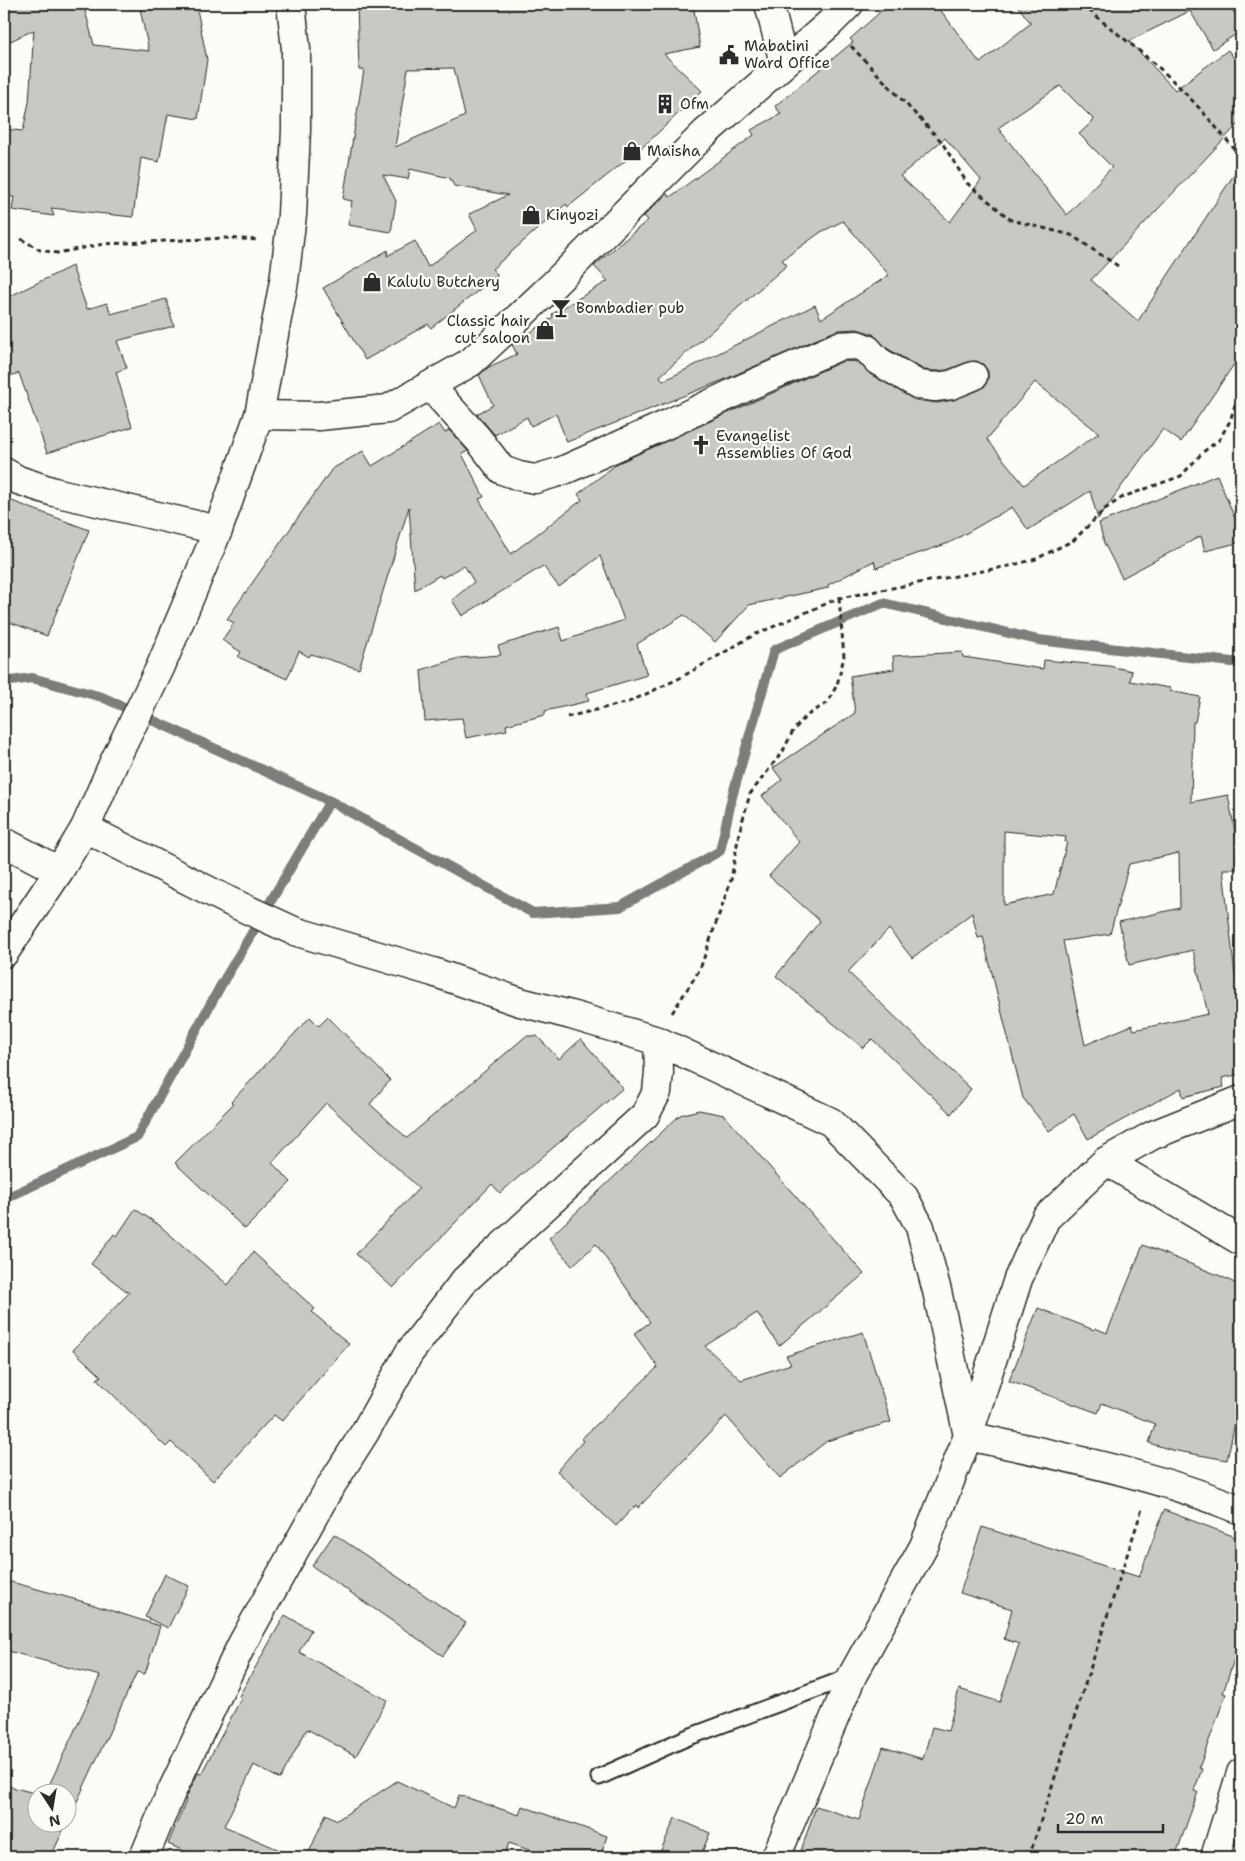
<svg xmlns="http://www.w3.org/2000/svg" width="1245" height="1861" font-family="'Shantell Sans',sans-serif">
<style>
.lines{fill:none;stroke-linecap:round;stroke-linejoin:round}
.stream{stroke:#7e7d7b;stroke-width:10}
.building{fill:#c9c8c4;stroke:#2b2b2b;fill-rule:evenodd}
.service-casing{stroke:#2b2b2b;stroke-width:19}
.minor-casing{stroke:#2b2b2b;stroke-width:31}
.secondary-casing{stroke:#2b2b2b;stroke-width:31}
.path{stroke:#2b2b2b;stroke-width:3;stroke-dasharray:5 4;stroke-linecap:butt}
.service{stroke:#fdfcf7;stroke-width:15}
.minor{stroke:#fdfcf7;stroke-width:28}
.secondary{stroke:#fdfcf7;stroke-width:28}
.labels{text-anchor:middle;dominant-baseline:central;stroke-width:4.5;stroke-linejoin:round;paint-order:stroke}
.poi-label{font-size:15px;fill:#2b2b2b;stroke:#fdfcf7;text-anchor:start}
</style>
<rect width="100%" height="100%" fill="#fdfcf7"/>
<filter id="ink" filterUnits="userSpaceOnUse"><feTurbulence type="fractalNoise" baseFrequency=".02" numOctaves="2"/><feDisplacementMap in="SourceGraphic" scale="10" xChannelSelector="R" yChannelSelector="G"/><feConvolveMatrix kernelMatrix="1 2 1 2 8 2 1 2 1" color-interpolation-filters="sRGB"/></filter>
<g filter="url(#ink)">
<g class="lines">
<path class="stream" d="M4 682 32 678 102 697 330 801 533 913 620 907 720 851 732 797 774 650 883 603 1038 640 1241 663
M4 1199 137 1137 220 987 330 801"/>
</g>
<path class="building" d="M4 4H90L84 6 94 45 149 51 139 4H196L207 60 198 119 168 114 159 162 141 158 133 217 51 208 54 216 12 210 14 197 4 196V129L23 131 29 102 34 30 4 44Z
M357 4H693L700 47 664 54 702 91 645 145 568 207 566 204 492 269 498 275 431 328 428 324 365 360 323 288 388 250 387 256 415 241 428 267 477 230 469 214 508 195 454 186 450 178 410 169 408 179 383 175 396 201 391 232 348 225 352 201 343 199 364 70H359ZM454 68 465 116 395 147 408 69Z
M889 4H936L980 63 1031 23 1016 4H1229L1241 24V31L1213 49 1190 11 1129 41 1175 90 1228 50 1241 68V121L1091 280 1138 321 1241 164V354L1181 442 1163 429 1098 519 1090 491 1028 530 1012 507 949 543 876 568 874 561 828 585V588L749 605 715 642 684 615 637 644 647 675 587 693 589 701 545 711V715L506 725 507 730 466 738 462 718 425 721 421 670 459 658 501 655 498 646 559 627 563 641 624 620 600 556 559 587 543 566 462 616 452 600 474 582 464 565 442 578 440 575 415 590 409 507 359 669 311 654 309 657 299 651 287 679 238 657 241 652 222 640 234 623 227 619 332 469 363 451 372 466 439 424 445 433 449 430 468 451 462 454 484 497 479 499 511 554 582 500 578 494 618 463 843 361 858 362 870 374 917 400 937 403 953 400 979 390 985 386 988 379V371L983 364 976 361 967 362 947 370 935 371 924 370 888 349 873 334 857 329 838 330 721 381 567 442 556 414 531 426 527 417 495 435 477 414 493 405 479 375 489 367 517 354 512 345 553 317 552 314 608 281 594 266 648 220 644 216 657 203 667 194 670 197 754 135 751 130 781 114 775 106 853 42 850 39ZM1060 86 1094 120 1079 134 1112 167 1067 215 998 128ZM945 138 981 180 950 222 900 176ZM843 221 889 275 821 319 815 305 663 381 660 376 787 265 782 260 821 232ZM1035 382 1099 433 1024 485 987 439Z
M72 266 87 309 107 303 111 314 166 299 174 326 117 341 127 368 116 372 132 427 47 453 19 373 4 378V299Z
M1217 475 1241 533V542L1205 551 1201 536 1122 578 1104 543 1099 523Z
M4 498 89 530 47 636 4 620Z
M962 652 963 657 1043 669 1044 660 1109 666 1132 671 1130 681 1170 688V691L1200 697 1195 722H1193L1191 802 1228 795 1237 842V869H1223L1235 975 1241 973V1074L1222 1078 1224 1087 1183 1097 1181 1088 1088 1139 1074 1114 1049 1131 1023 1098 983 937 978 938 972 913 912 958 889 929 848 972 971 1089 951 1114 872 1039 863 1048 776 976 820 921 769 876 799 842 762 796 782 780 773 768 855 713 850 676 894 669 893 656ZM1004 831 1066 837 1065 842H1067L1054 894 1004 905ZM1179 853 1180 908 1119 922 1129 965 1193 950 1208 1014 1134 1030 1132 1025 1085 1045 1063 941 1110 934 1129 864Z
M310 1017 319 1026 328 1017 390 1080 370 1104 407 1138 526 1036H537L559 1059 581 1039 623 1088 500 1193 492 1184 393 1288 356 1254 419 1188 326 1103 272 1163 291 1182 245 1229 175 1163 233 1104 231 1102Z
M699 1110 724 1115 864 1274 779 1346 757 1313 705 1346 741 1380 791 1364 786 1356 863 1332 891 1422 827 1441 780 1478 726 1416 638 1508 636 1505 616 1526 557 1471 583 1441 581 1439 658 1367 634 1334 650 1322 596 1244 572 1266 549 1238 680 1115Z
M135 1209 159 1225 228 1285 253 1252 315 1309 312 1312 349 1344 282 1421 274 1415 213 1481 171 1442 166 1447 97 1379 101 1376 73 1350 129 1293 91 1264 114 1234 117 1236Z
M1143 1245 1218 1275 1241 1286V1395L1227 1460 1172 1450 1149 1443 1155 1424 1102 1403 1098 1413 1009 1381 1038 1308 1094 1330 1095 1328 1107 1333Z
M1164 1510 1241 1539V1638L1223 1693 1226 1694 1199 1768 1202 1769 1194 1791 1198 1792 1175 1857H799L816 1806 859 1820 883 1747 923 1759 932 1727 948 1731 959 1689 1000 1702 1019 1644 1004 1639 1012 1609 960 1593 982 1527 1139 1577Z
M334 1534 466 1623 443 1656 312 1566Z
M165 1574 189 1586 168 1628 145 1617Z
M4 1580 81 1601 160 1626 145 1674 137 1672 68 1821V1794H45L100 1676 4 1650Z
M285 1615 311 1630 299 1652 387 1700 356 1756 307 1729 280 1779 254 1765 224 1826 296 1857H198L168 1844 186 1801 185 1800 198 1773 201 1774 242 1697 239 1696Z
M397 1781 454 1808 459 1795 519 1815 522 1806 607 1836 600 1857H549L509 1843 504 1857H307L326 1814 337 1820Z
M4 1785 38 1794V1824H66L51 1857H4Z
M675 1818 710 1833 700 1857H658Z"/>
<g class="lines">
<defs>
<path id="service" d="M599 1777 686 1738 852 1676"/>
<path id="minor" d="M769 4 784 63
M430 386 478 439 502 470 519 476 535 479 562 471 670 423 746 387 839 346 857 345 867 349 878 361 919 385 935 387 951 385 973 376
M259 415 319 416 388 409 471 362 554 284 705 133 830 23 849 4
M4 472 18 480 54 492 218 530
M85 828 231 902 294 931 433 972 520 1002 571 1015 658 1041 831 1122 904 1197 920 1227 937 1291 968 1436C1060 1456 1154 1474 1241 1510
M4 842 59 871
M1106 1161 1241 1241
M144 1857 170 1795 242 1644 327 1492 365 1432 409 1353 465 1280 645 1115 657 1092 659 1072 658 1041
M776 1857 852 1676 924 1546 968 1436 1018 1279 1046 1218 1106 1161 1153 1135 1241 1100
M1215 1857 1241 1773"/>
<path id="secondary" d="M4 953 59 871 85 828 114 762 160 668 218 530 259 415 284 281 292 215 296 130V49L291 4"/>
</defs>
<use href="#service" class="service-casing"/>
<use href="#minor" class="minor-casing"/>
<use href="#secondary" class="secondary-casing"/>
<path class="path" d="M1082 4C1106 26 1134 45 1158 67 1189 94 1215 126 1241 157
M851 46 941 141 967 183 1011 220 1071 235 1118 266
M21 239 40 250 57 253 104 244 225 238 258 240
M567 717 629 702 680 678 754 635 839 598 1009 566 1036 559 1074 540 1105 509 1123 497 1181 476 1203 452 1219 440 1230 421 1241 386
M672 1013 700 969 731 880 739 833 750 794 783 751 793 731 806 716 827 703 837 685 844 657 839 598
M1029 1857 1142 1509"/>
<use href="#service" class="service"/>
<use href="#minor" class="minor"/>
<use href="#secondary" class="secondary"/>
</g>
</g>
<defs>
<symbol id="civic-bare" viewBox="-9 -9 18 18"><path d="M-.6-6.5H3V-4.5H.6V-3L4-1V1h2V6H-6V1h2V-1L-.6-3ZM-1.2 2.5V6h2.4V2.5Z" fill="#2b2b2b" stroke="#fdfcf7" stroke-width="2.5" paint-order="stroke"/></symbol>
<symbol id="building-bare" viewBox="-9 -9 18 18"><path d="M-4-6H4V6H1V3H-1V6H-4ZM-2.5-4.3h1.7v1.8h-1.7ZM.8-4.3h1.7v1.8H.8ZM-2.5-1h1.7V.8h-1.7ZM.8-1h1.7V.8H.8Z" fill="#2b2b2b" stroke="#fdfcf7" stroke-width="2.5" paint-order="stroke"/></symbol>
<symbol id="shop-bare" viewBox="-9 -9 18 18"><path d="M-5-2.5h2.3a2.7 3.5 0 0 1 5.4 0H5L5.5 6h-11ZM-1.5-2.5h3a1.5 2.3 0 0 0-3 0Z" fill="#2b2b2b" stroke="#fdfcf7" stroke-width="2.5" paint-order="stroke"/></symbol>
<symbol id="bar-bare" viewBox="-9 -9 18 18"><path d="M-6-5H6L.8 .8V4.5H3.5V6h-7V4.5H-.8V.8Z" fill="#2b2b2b" stroke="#fdfcf7" stroke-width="2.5" paint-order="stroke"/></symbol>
<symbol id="church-bare" viewBox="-9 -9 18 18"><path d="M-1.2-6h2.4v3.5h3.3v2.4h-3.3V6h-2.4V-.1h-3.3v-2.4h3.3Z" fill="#2b2b2b" stroke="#fdfcf7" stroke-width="2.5" paint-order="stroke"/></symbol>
</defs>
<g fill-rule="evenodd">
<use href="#civic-bare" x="715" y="41" width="28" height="28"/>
<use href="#building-bare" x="651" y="90" width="28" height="28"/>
<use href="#shop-bare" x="618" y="137" width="28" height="28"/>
<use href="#shop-bare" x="517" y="201" width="28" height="28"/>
<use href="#shop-bare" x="358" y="268" width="28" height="28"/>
<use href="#bar-bare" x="547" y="294" width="28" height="28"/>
<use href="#shop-bare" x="531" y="316" width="28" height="28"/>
<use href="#church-bare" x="687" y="431" width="28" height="28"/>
</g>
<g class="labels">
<g class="poi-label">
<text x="744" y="46">Mabatini<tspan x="744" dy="17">Ward Office</tspan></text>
<text x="680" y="104">Ofm</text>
<text x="647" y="151">Maisha</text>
<text x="546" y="215">Kinyozi</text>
<text x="387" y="282">Kalulu Butchery</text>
<text x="576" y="308">Bombadier pub</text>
<text x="530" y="321" text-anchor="end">Classic hair<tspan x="530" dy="17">cut saloon</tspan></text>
<text x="716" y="436">Evangelist<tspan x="716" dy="17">Assemblies Of God</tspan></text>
</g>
</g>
<rect width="1245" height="1861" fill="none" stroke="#fdfcf7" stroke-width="20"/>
<rect x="10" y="10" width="1225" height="1841" fill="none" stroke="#2b2b2b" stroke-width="2" filter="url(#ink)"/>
<g transform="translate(52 1808) rotate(168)"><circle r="24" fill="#fdfcf7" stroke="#a9a8a5"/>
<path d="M0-4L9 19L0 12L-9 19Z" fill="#2b2b2b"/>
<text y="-8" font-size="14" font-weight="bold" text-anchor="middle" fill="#2b2b2b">N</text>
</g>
<path d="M1058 1824v8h105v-8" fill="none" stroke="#2b2b2b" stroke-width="2.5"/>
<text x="1065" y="1824" font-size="15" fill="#2b2b2b" stroke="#fdfcf7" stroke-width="4" paint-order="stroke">20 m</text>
</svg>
